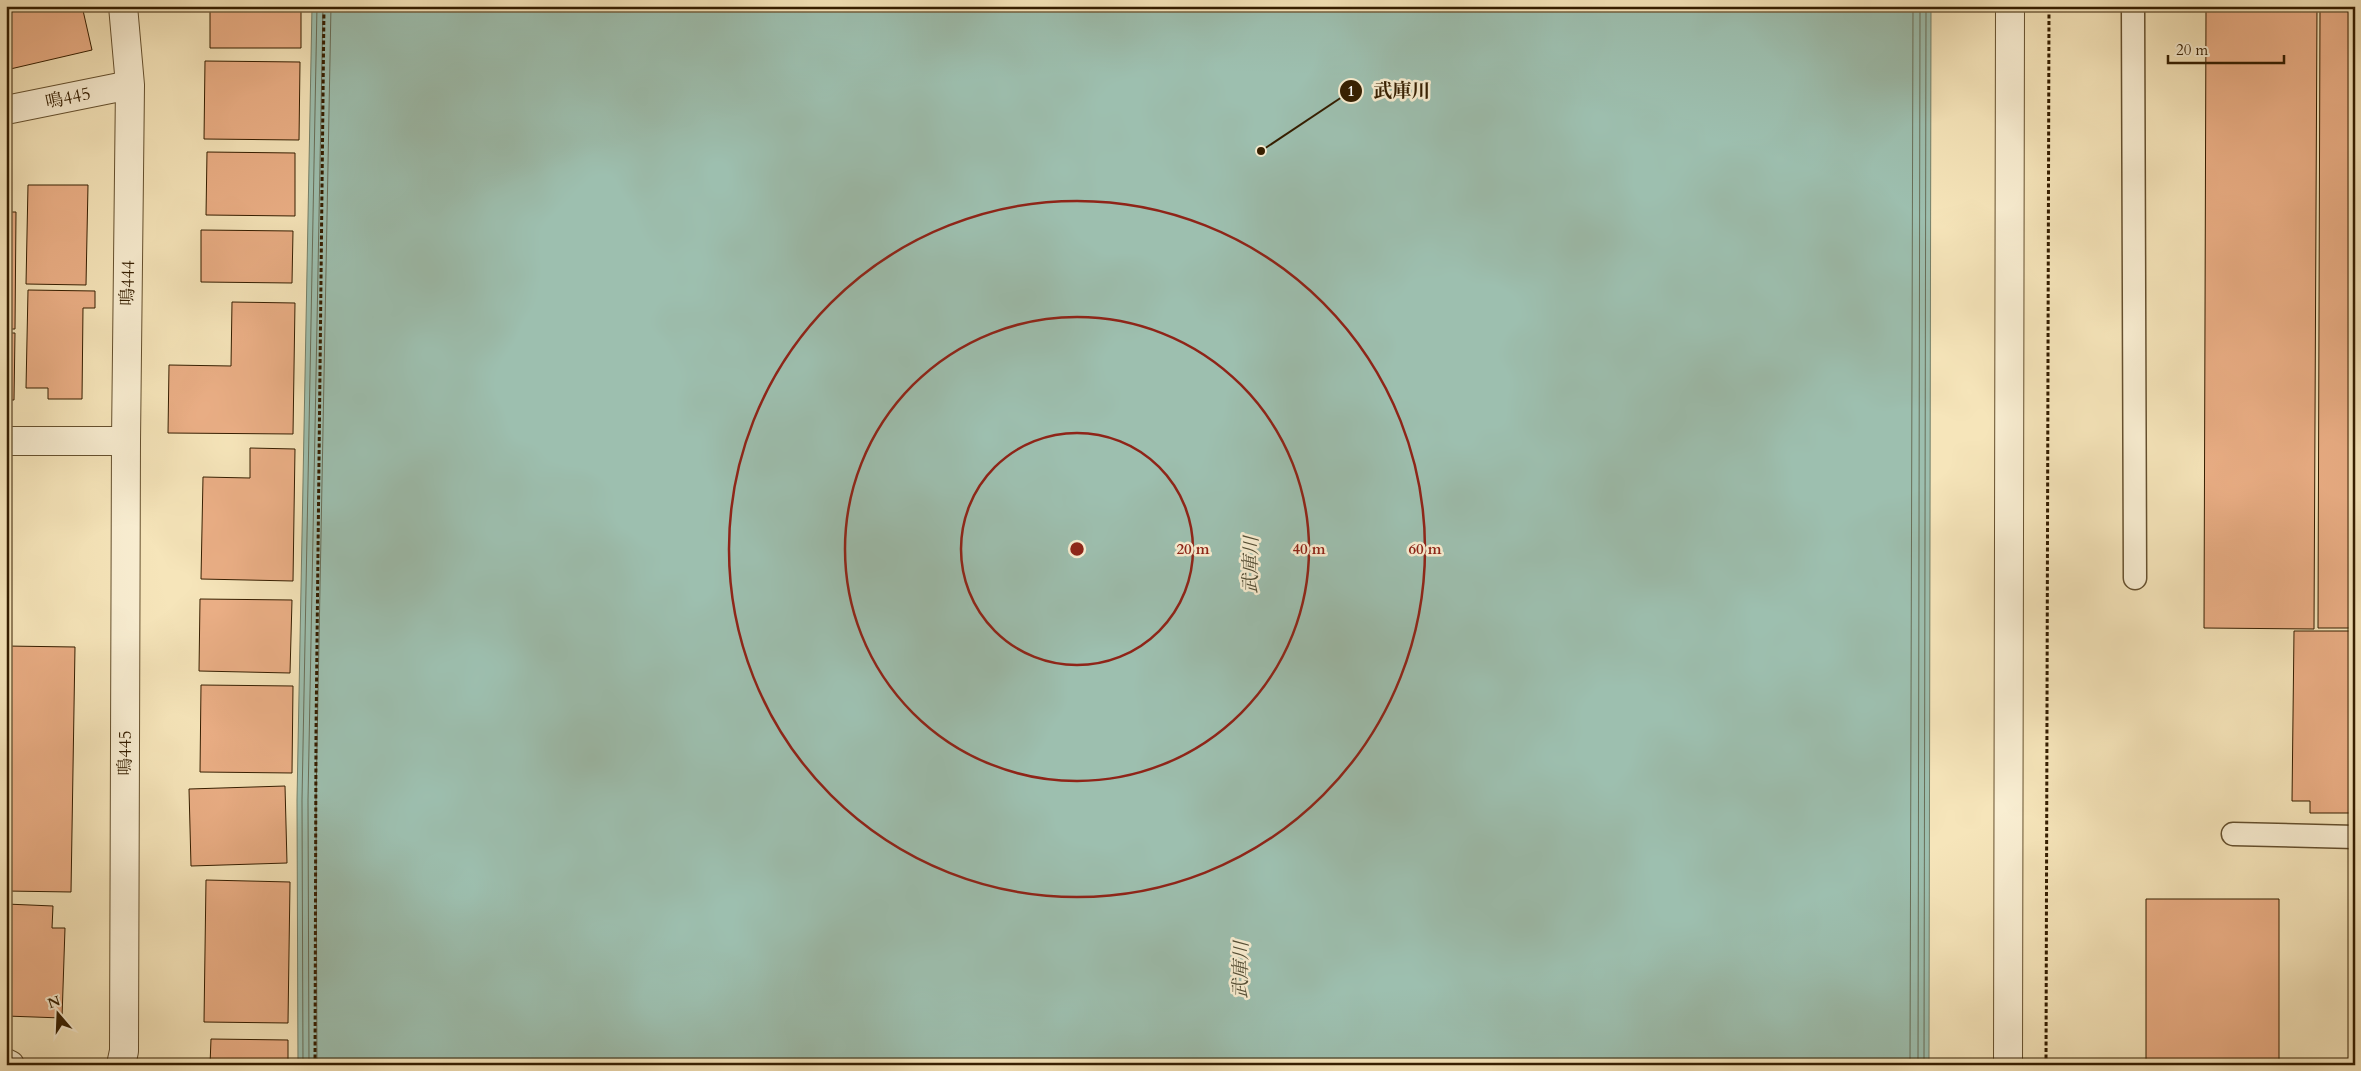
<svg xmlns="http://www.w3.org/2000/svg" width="2361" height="1071" font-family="Cardo,'Noto Serif JP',serif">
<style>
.water{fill:#9dbfaf;stroke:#737f69}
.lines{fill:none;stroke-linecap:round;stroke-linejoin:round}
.shore{stroke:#696e58;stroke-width:1}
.building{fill:#ebaf86;stroke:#351e00}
.service-casing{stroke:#65502e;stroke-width:25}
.minor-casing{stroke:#65502e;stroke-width:30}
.tertiary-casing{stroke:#65502e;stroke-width:30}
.path{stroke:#351e00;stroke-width:3;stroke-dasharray:4 2.5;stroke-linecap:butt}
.service{stroke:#f9eed2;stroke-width:22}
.minor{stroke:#f9eed2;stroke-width:28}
.tertiary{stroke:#f9eed2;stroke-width:28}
.ring{fill:none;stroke:#8f2418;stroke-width:2.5}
.labels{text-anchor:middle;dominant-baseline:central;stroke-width:5;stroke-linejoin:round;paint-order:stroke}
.street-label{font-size:18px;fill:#351e00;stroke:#f9eed2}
.water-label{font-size:19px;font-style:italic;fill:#544e35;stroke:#f9eed2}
.centre{fill:#8f2418;stroke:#f9eed2;stroke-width:2.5}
.ring-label{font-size:15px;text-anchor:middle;font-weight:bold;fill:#8f2418;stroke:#f9eed2;stroke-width:5;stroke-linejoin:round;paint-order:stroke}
.leader{fill:none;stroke:#351e00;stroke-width:2}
.callout-dot{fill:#351e00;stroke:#f9eed2;stroke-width:2}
.mark-label{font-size:15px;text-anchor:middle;font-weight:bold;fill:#fff}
.callout-label{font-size:19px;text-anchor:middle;font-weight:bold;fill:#351e00;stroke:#f9eed2;stroke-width:5;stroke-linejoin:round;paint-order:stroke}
</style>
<rect width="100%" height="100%" fill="#f6e5ba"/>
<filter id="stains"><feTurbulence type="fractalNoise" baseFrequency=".004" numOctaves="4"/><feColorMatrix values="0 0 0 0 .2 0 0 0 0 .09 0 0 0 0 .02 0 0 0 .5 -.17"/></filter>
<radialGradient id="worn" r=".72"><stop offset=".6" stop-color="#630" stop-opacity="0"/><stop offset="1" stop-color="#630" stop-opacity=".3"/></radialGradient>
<path class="water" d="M312 6H1931L1929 1065H298L297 800Z"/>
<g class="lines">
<path class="shore" d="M303 1065 302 800 317 6
M309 1065 308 800 323 6
M317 1065 316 800 331 6
M1910 1065 1913 6
M1918 1065 1920 6
M1924 1065 1926 6"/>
</g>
<path class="building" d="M6 6H82L92 50 6 70Z
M210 6H301V48H210Z
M2206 6H2317L2314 629 2204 628Z
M2320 6H2355V628H2318Z
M205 61 300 62 299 140 204 139Z
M207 152 295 153V216L206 215Z
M28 185H88L86 285 26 284Z
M6 212H16L15 329H6Z
M201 230 293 231 292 283 201 282Z
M28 290 95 291V308H83L82 399H48V388H26Z
M232 302 295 303 293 434 168 433 169 365 231 366Z
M6 333H15L14 400H6Z
M250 448 295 449 293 581 201 579 203 477 250 478Z
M200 599 292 600 290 673 199 671Z
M2294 631H2355V813H2310V801H2292Z
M6 646 75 647 71 892 6 891Z
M201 685 293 686 292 773 200 772Z
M285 786 287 863 191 866 189 789Z
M206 880 290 882 288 1023 204 1022Z
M2146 899H2279V1065H2146Z
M6 904 53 906 52 928H65L62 1018 6 1016Z
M211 1039 288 1040V1065H210Z"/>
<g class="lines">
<defs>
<path id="service" d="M2133 6 2135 578
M2233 834 2355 837"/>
<path id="minor" d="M6 110 130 85
M6 441H126L130 85 123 6
M6 1063 10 1065
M121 1065 124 1051 126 441"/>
<path id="tertiary" d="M2008 1065 2010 6"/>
</defs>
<use href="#service" class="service-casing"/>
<use href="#minor" class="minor-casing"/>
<use href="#tertiary" class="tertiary-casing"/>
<path class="path" d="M315 1065 316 734 324 6
M2046 1065 2049 6"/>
<use href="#service" class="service"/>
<use href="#minor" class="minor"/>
<use href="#tertiary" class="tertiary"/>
</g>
<g class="ring">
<circle cx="1077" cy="549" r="116"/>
<circle cx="1077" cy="549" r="232"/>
<circle cx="1077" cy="549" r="348"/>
</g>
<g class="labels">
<g class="street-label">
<text transform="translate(68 98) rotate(-12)">鳴445</text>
<text transform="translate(128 283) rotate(-89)">鳴444</text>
<text transform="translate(125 753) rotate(-90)">鳴445</text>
</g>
<g class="water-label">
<text transform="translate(1251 565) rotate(-89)">武庫川</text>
<text transform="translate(1241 970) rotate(-89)">武庫川</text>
</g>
</g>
<circle cx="1077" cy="549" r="8" class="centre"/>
<g class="ring-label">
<text x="1193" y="554">20 m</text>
<text x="1309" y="554">40 m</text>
<text x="1425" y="554">60 m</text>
</g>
<path class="leader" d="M1261 151L1351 91"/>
<g class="callout-dot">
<circle cx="1261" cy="151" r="5"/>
<circle cx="1351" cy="91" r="12"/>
</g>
<g class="mark-label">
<text x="1351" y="96">1</text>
</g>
<g class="callout-label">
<text x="1402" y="97">武庫川</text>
</g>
<rect width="2361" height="1071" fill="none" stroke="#f6e5ba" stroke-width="25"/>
<rect x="8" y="8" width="2346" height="1056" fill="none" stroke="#351e00" stroke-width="2.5"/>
<rect x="12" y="12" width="2336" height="1046" fill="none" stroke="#351e00"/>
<g transform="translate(58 1014) rotate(341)" stroke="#f9eed2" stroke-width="4" paint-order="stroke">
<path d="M0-4L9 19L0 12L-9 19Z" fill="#351e00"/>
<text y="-8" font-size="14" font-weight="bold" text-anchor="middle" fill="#351e00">N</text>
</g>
<path d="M2168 55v8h116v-8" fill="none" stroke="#351e00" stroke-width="2.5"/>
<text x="2176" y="55" font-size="15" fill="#351e00" stroke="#f9eed2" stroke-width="4" paint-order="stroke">20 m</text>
<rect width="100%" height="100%" filter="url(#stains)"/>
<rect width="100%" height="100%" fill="url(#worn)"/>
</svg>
